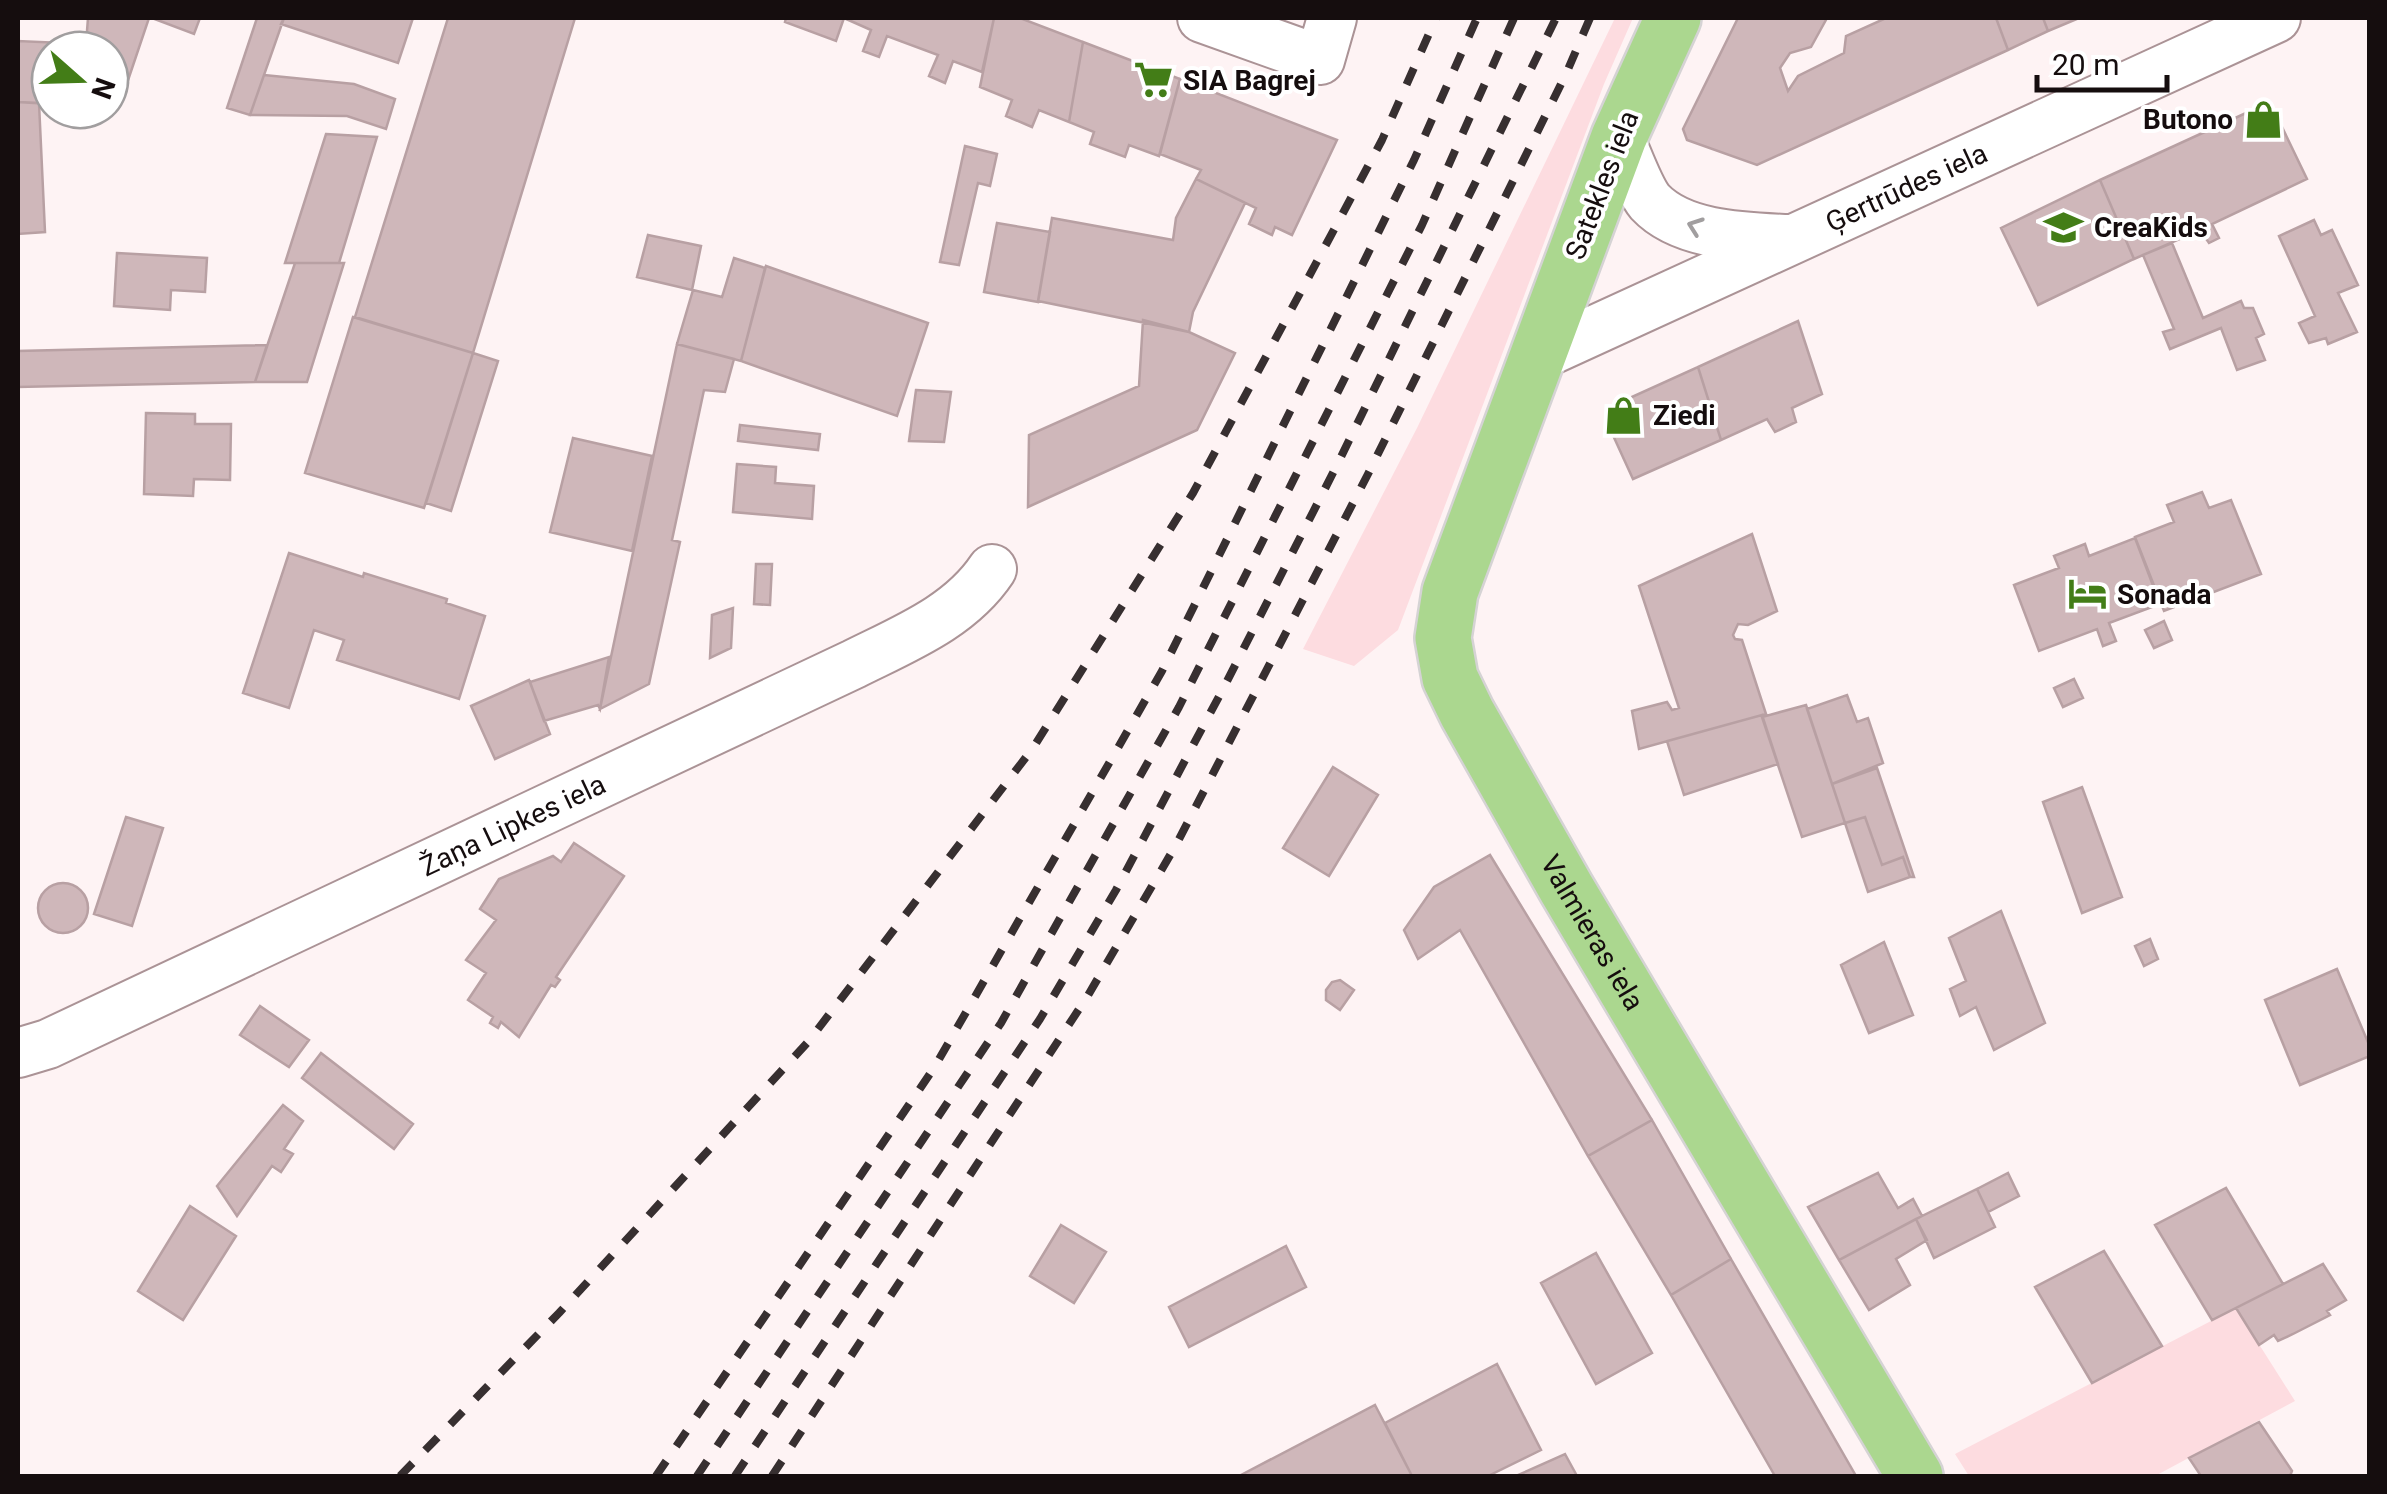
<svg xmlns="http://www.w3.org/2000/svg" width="2387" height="1494" font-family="Roboto,sans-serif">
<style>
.green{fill:#fddce0}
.building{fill:#cfb7ba;stroke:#b8a0a3;stroke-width:2.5}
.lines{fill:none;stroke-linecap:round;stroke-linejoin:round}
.minor-casing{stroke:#ab9396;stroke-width:52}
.major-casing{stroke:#d5d3d4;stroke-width:60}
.minor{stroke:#fff;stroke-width:48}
.major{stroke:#abd78f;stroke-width:55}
.rail{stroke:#372f30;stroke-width:8;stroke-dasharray:18 18;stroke-linecap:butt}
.oneway{stroke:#a19e9f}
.labels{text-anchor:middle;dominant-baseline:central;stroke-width:8;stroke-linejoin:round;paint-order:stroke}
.poi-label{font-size:28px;font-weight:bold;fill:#150d0e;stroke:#fff;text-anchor:start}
.street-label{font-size:28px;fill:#150d0e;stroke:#fff}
</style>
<rect width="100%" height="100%" fill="#fef3f4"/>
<path class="green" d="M1615 18H1633L1604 84 1398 630 1354 666 1303 649 1417 428Z
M2236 1308 2295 1401 2155 1476H1969L1955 1454Z"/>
<path class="building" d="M88 18H149L119 107H110V50H50V104L18 102V41L86 44Z
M152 18H200L194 34Z
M257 18H284L250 115 227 108Z
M284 18H413L398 63 281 24Z
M448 18H575L473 353 355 317Z
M786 18H844L836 41 785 22Z
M844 18H994L982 72 953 61 945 83 929 76 938 55 887 36 879 57 863 51 871 30Z
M994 18H1020L1083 42 1069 122 1039 110 1032 127 1006 116 1012 100 980 87Z
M1738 18H1827L1811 47 1790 53 1780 68 1788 91 1798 76 1844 53 1846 36 1886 18H1996L2008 50 1757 165 1687 140 1683 129Z
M1996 18H2043L2048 31 2008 50Z
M2043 18H2079L2048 31Z
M1083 42 1180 79 1159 156 1129 145 1125 157 1090 144 1094 132 1069 122Z
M264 75 354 84 395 99 386 129 347 116 250 115Z
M1180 79 1337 140 1292 235 1275 227 1272 235 1249 224 1256 208 1196 179 1201 170 1160 154Z
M18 102 39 103 45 232 18 234Z
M2270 102 2307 179 2212 224 2219 238 2209 243 2200 230 2134 259 2100 180Z
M326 134 377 137 339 263H285Z
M965 146 997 154 990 186 978 183 959 265 940 262Z
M1196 179 1245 203 1193 312 1189 332 1038 301 1052 218 1173 240 1176 218Z
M2100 180 2134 259 2038 305 2001 228Z
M2314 220 2321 235 2332 230 2358 285 2338 293 2357 332 2328 344 2326 338 2309 343 2299 323 2315 316 2279 236Z
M997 223 1050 232 1038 302 984 292Z
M648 235 701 246 692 290 637 277Z
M2172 243 2203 318 2241 301 2244 308H2253L2264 334 2256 338 2265 360 2237 370 2221 328 2170 349 2163 332 2174 329 2143 255Z
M117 253 207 258 205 292 171 290 170 310 114 306Z
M734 258 765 268 741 361 677 344 693 290 722 297Z
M295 263H344L307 382H255Z
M766 266 928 323 897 416 741 361Z
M353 317 473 353 424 508 305 473Z
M1143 320 1189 332 1235 353 1197 430 1028 507 1029 435 1139 386Z
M1798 321 1822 394 1792 408 1796 422 1775 432 1767 419 1721 440 1698 367Z
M677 344 734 359 725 392 704 390 672 540 680 542 649 684 600 709Z
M267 345 255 382 18 387V351Z
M473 353 498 361 451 511 426 503Z
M1698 367 1721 440 1633 479 1606 420 1612 406Z
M916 390 951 392 944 442 909 441Z
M146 413 195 414V424H231L230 480 194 479 193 496 144 494Z
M740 425 820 434 818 450 738 441Z
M573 438 652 456 632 551 550 532Z
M737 464 776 467 775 483 814 486 812 519 733 512Z
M2202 492 2209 508 2231 500 2261 574 2164 611 2135 537 2174 522 2167 505Z
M1752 534 1777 611 1748 625 1738 624 1733 635 1735 639 1742 640 1766 714 1639 749 1632 711 1667 702 1672 710 1679 708 1639 586Z
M2135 538 2160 604 2109 623 2116 641 2103 646 2097 629 2039 651 2014 585 2059 568 2054 556 2085 544 2089 556Z
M289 553 363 577 364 573 447 599 446 603 485 616 459 699 337 660 344 640 314 630 289 708 243 693Z
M756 564H772L770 605 754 604Z
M733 608 731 648 710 658 712 615Z
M2164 621 2172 640 2154 648 2145 630Z
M609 657 600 709 598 705 544 721 530 682Z
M2074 679 2083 698 2063 707 2054 688Z
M529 680 550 734 495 759 471 706Z
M1847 695 1857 722 1868 718 1883 763 1832 784 1807 709Z
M1806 705 1845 823 1802 837 1762 717Z
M1762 715 1778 764 1684 795 1667 741Z
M1333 767 1378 795 1329 876 1283 848Z
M1877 768 1914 877H1910L1903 857 1882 865 1865 817 1845 823 1832 784Z
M2082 787 2122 897 2082 913 2043 802Z
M126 817 163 828 132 926 94 914Z
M1865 817 1882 865 1903 857 1910 877 1868 892 1845 823Z
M574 843 624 876 556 977 560 980 555 987 551 985 519 1037 501 1022 498 1028 490 1023 493 1017 468 1000 486 973 466 960 496 920 480 909 499 879 553 856 561 862Z
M1490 855 1652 1120 1588 1156 1460 930 1418 959 1404 930 1434 887Z
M38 908a25 25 0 1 1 50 0a25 25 0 1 1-50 0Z
M2001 911 2045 1023 1994 1050 1976 1007 1960 1016 1950 989 1966 981 1949 938Z
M2150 939 2158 959 2144 966 2135 946Z
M1884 942 1913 1015 1869 1033 1841 965Z
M2337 969 2370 1047V1056L2300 1085 2265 1000Z
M1340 980 1354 990 1340 1010 1326 1000V990L1332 982Z
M260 1006 309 1040 289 1067 240 1035Z
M321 1053 413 1124 394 1149 302 1078Z
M283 1105 303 1121 284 1149 293 1154 281 1172 272 1166 237 1216 217 1186Z
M1652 1120 1731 1259 1671 1295 1588 1156Z
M1878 1173 1898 1208 1913 1199 1922 1216 1839 1260 1808 1207Z
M2008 1173 2019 1196 1988 1212 1977 1189Z
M2226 1188 2283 1284 2212 1320 2155 1225Z
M1977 1189 1995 1227 1934 1258 1916 1219Z
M190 1206 236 1236 183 1320 138 1291Z
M1916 1219 1927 1240 1896 1259 1910 1285 1869 1310 1839 1260Z
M1061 1225 1106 1252 1074 1303 1030 1276Z
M1286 1246 1306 1287 1189 1347 1169 1307Z
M2104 1251 2162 1346 2092 1383 2035 1287Z
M1596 1253 1652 1353 1596 1384 1541 1283Z
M1731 1259 1856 1476H1775L1671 1295Z
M2323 1264 2346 1300 2327 1311 2330 1315 2293 1334 2278 1341 2274 1335 2259 1345 2236 1308Z
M1497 1364 1541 1450 1488 1476H1412L1385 1423Z
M1375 1405 1412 1476H1239Z
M2259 1422 2292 1471 2290 1476H2201L2189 1458Z
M1565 1454 1577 1476H1516Z"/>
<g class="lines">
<defs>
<g id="minor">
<path d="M1202 18 1320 60 1332 18"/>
<path d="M1619 137C1627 154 1639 189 1650 202 1682 236 1745 237 1787 239"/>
<path id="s1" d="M1538 356 2276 18"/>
<path id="s2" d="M18 1053 48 1044 854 664C904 639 960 617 992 569"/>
</g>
<g id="major">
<path id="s3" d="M1673 18 1619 137 1450 592 1443 638 1450 678 1467 713 1566 888 1915 1476"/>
</g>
</defs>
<use href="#minor" class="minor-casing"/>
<use href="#major" class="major-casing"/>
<use href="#minor" class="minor"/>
<use href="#major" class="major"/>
<path class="rail" d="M400 1476 559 1313 808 1042 1033 748 1193 493 1382 140 1436 18
M656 1476 934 1068 1162 671 1414 160 1477 18
M697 1476 1001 1023 1179 707 1422 225 1514 18
M735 1476 1040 1019 1116 890 1223 689 1337 465 1556 18
M772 1476 1087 997 1176 845 1368 474 1566 74 1590 18"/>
</g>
<defs><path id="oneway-chevron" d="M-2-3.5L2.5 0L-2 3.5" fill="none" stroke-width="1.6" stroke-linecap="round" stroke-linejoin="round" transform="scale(2.5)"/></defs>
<use class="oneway" href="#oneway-chevron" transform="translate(1695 226) rotate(-160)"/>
<defs>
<symbol id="supermarket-bare" viewBox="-9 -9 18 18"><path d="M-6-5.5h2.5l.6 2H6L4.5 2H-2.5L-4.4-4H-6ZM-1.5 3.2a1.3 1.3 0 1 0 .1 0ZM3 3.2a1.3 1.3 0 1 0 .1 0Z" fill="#437d17" stroke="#fff" stroke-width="2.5" paint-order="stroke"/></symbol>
<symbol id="shop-bare" viewBox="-9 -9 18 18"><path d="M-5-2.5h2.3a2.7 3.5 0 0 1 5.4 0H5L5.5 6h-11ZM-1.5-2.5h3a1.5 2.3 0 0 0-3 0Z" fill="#437d17" stroke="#fff" stroke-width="2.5" paint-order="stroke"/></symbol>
<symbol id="school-bare" viewBox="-9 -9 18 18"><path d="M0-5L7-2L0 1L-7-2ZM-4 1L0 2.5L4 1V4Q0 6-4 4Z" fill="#437d17" stroke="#fff" stroke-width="2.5" paint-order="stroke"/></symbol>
<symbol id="hotel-bare" viewBox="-9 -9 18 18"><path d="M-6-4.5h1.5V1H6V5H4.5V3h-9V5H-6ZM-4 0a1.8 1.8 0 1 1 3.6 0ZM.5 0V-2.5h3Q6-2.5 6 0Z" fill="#437d17" stroke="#fff" stroke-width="2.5" paint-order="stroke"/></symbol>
</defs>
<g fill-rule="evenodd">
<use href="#supermarket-bare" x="1126" y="52" width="55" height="55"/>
<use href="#shop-bare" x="2236" y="92" width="55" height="55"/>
<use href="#school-bare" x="2036" y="200" width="55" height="55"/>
<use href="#shop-bare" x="1596" y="388" width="55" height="55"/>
<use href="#hotel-bare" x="2060" y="566" width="55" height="55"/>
</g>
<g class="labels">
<g class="poi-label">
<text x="1183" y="80">SIA Bagrej</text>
<text x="2233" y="119" text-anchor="end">Butono</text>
<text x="2094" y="227">CreaKids</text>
<text x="1653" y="415">Ziedi</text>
<text x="2117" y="594">Sonada</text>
</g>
<g class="street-label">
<text transform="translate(1602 185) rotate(-69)">Satekles iela</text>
<text stroke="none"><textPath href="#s1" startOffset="405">Ģertrūdes iela</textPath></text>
<text stroke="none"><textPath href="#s2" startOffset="545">Žaņa Lipkes iela</textPath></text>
<text stroke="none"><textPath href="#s3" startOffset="995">Valmieras iela</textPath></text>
</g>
</g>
<rect width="2387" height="1494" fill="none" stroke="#150d0e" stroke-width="40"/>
<g transform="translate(80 80) rotate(110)"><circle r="48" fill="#ffffff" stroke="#a19e9f" stroke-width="2.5"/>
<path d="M0-8L18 38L0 25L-18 38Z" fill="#437d17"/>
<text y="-15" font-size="28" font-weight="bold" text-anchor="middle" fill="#150d0e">N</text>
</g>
<path d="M2037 75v15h130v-15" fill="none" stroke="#150d0e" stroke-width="5"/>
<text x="2052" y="75" font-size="30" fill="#150d0e" stroke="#ffffff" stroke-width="8" paint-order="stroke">20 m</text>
</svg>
